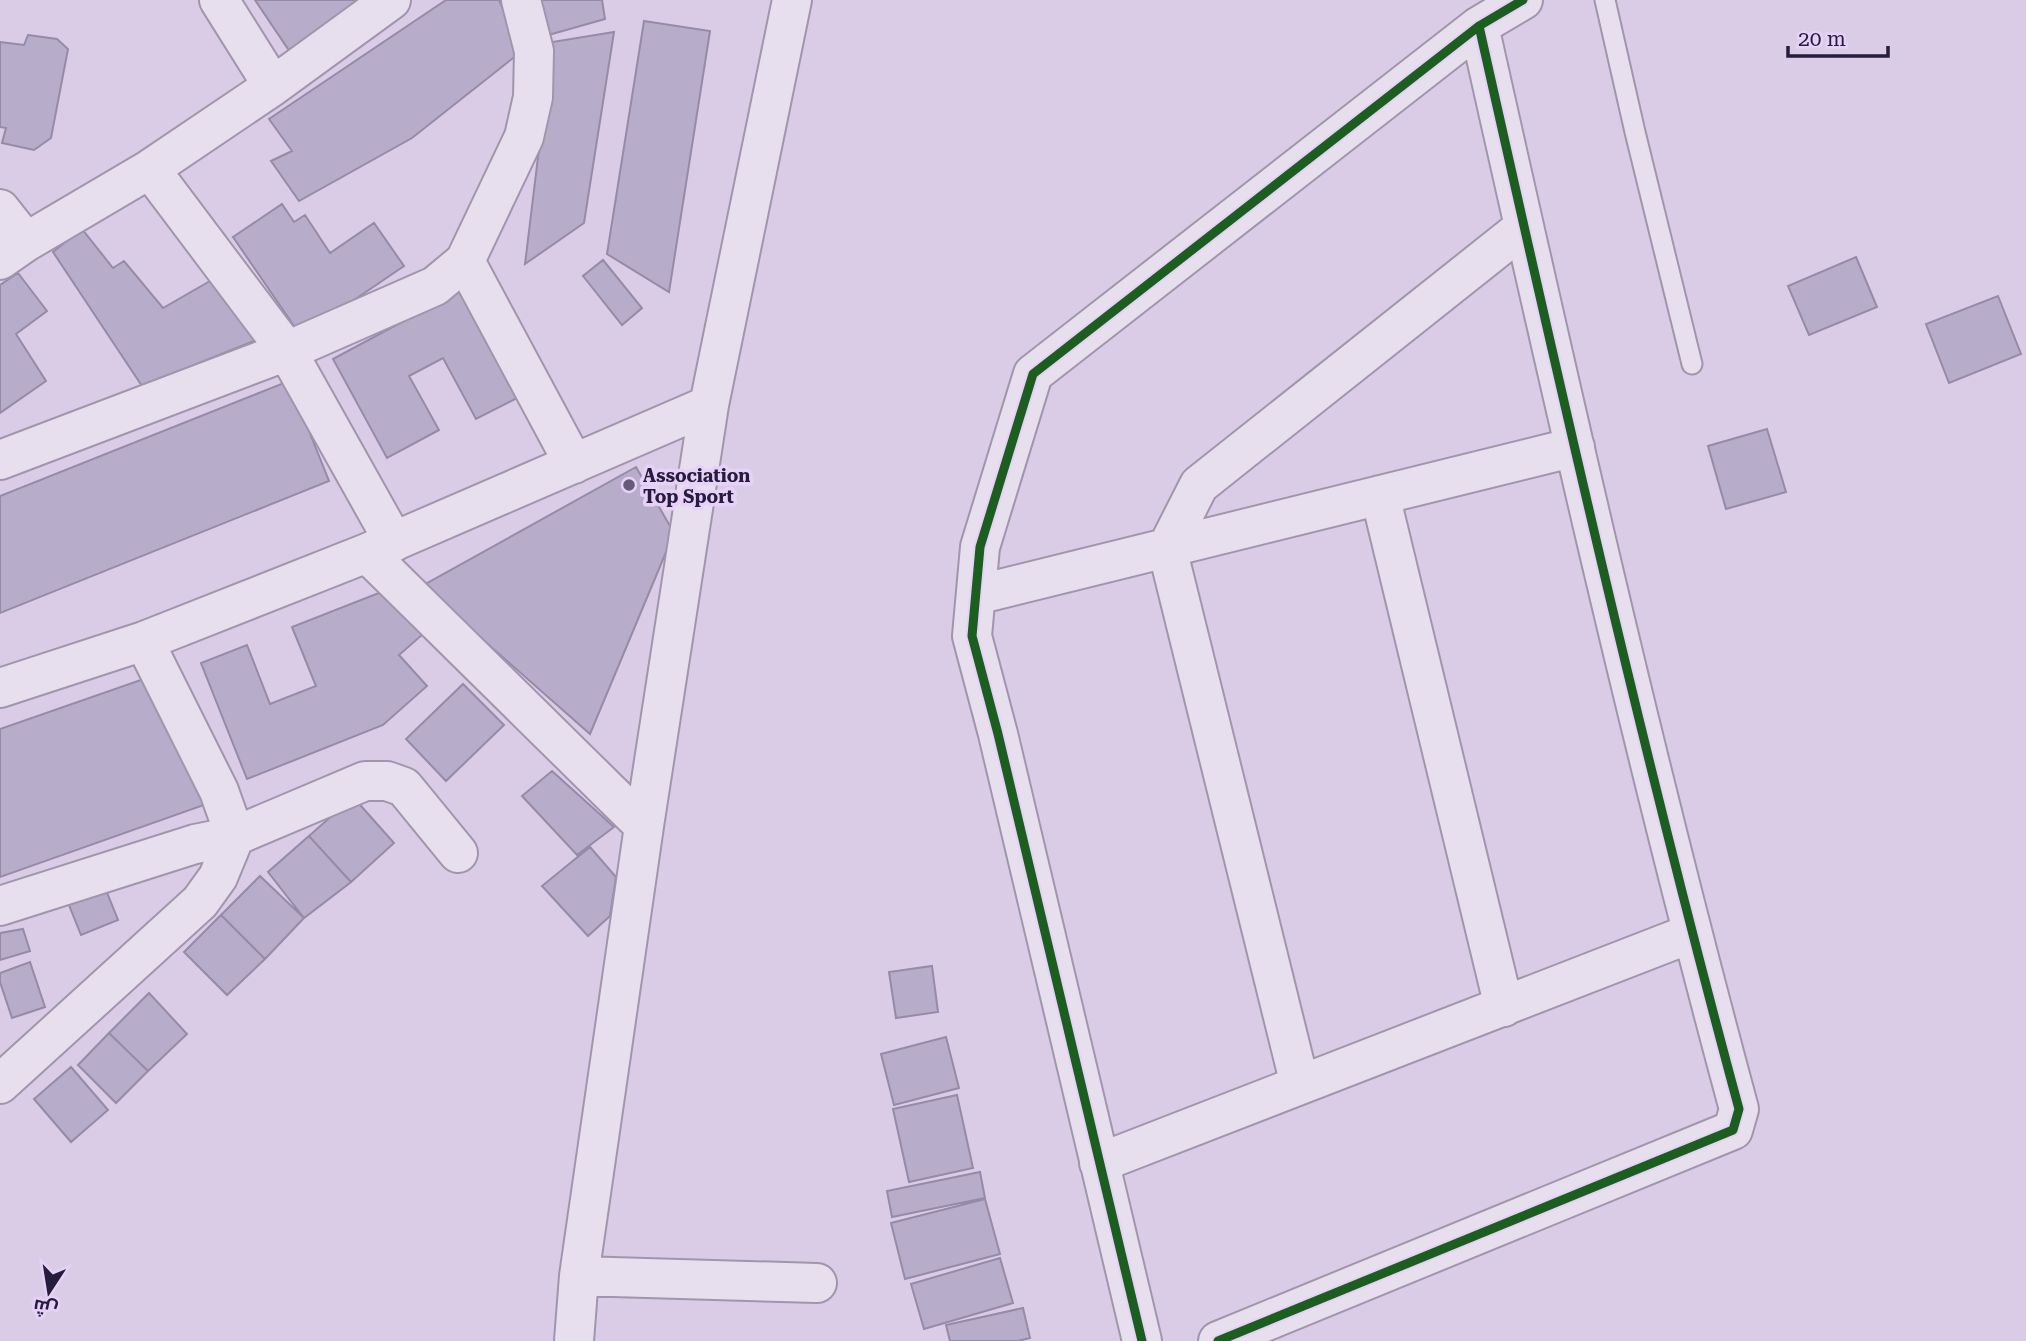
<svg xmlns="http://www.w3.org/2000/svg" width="2026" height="1341" font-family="'Roboto Serif',Cairo,serif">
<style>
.building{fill:#b7adcb;stroke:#958ba7;stroke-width:2}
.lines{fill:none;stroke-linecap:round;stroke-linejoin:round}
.lane-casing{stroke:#a096ac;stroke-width:23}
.street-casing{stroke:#a096ac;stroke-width:42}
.lane{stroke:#e7dfee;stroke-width:19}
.street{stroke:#e7dfee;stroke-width:38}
.cycleway-casing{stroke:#e7d1f8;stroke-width:13}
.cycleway{stroke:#1b5e20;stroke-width:9}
.poi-dot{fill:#655a77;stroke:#e7d1f8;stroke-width:2.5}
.labels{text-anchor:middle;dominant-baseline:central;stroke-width:7;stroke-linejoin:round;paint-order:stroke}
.poi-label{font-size:18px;font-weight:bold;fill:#261c3b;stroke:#e7d1f8;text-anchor:start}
</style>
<rect width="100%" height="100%" fill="#dacce7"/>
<path class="building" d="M255 0H360L290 52Z
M446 0H499L522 51 412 138 299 201 271 161 292 151 269 119Z
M534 0H602L605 19 545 36Z
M644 21 710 31 669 292 607 254Z
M614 32 584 223 525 264 552 42Z
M28 35 57 39 68 49 51 138 34 150 2 143 6 128 0 127V42L24 45Z
M282 204 294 222 305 215 330 253 374 223 404 266 301 336 233 237Z
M82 229 113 268 124 261 163 308 217 277 261 338 142 386 53 252Z
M1856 257 1877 307 1809 335 1788 286Z
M603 260 642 308 622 325 583 276Z
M18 273 47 311 16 334 46 381 0 413V285Z
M467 287 525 394 476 419 443 358 409 376 439 430 387 458 333 359Z
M1998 296 2021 354 1949 383 1926 324Z
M289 381 329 481 0 613V496Z
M1767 429 1786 492 1726 509 1708 446Z
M636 467 674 533 590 734 422 586Z
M384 591 423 634 399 655 427 686 383 725 247 779 201 663 247 645 270 704 316 686 292 627Z
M158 674 204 805 0 877V729Z
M463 684 504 725 446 781 406 739Z
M552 771 614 827 577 855 522 796Z
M353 797 394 843 351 882 309 836Z
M309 836 351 882 304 918 268 872Z
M590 847 616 877 610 916 588 936 542 886Z
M260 876 304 918 265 959 221 915Z
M104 885 118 920 81 935 67 900Z
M221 915 265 959 227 995 184 952Z
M23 929 30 951 0 960V933Z
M30 962 45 1007 12 1018 0 982V973Z
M932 966 938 1012 896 1018 889 972Z
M149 993 187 1034 148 1071 109 1033Z
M109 1033 148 1071 116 1103 78 1065Z
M946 1037 959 1088 894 1105 881 1054Z
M71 1067 108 1110 71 1142 34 1099Z
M957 1095 973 1168 909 1182 893 1109Z
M980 1172 985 1198 892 1217 887 1191Z
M985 1199 1000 1254 905 1279 891 1223Z
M1000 1258 1013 1303 924 1329 911 1284Z
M1023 1308 1030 1338 1018 1341H950L946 1325Z"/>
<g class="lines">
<defs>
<path id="lane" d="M1605 0 1635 132 1692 364"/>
<path id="street" d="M273 86 391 0
M150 169 287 351 394 542
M0 209 26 242 150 169 273 86 219 0
M0 260 26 242
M465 261 574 464
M0 460 287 351 435 286 465 261 524 137 533 97 534 51 521 0
M1380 495 1504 1007
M367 553 644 826
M976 595 1575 447
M0 688 144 641 367 553 709 405
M0 906 195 844 235 836 219 791 144 641
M0 1084 200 902 218 877 235 836 365 781H387L404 787 458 853
M1300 1085 1167 548 1199 485 1524 227
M1099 1163 1692 933
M579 1276 817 1283
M574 1341 579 1276 644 826 709 405 792 0
M1142 1341 998 734 972 636 980 547 1033 374 1479 26 1523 0
M1218 1341 1733 1130 1739 1109C1642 751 1560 388 1479 26"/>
</defs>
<use href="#lane" class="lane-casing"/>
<use href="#street" class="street-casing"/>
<use href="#lane" class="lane"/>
<use href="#street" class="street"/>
<defs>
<path id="cycleway" d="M1142 1341 998 734 972 636 980 547 1033 374 1479 26 1523 0
M1218 1341 1733 1130 1739 1109C1642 751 1560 388 1479 26"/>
</defs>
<use href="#cycleway" class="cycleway-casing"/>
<use href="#cycleway" class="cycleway"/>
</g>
<circle class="poi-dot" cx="629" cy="485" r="7"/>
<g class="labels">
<g class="poi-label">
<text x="643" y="475">Association<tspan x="643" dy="21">Top Sport</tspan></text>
</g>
</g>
<g transform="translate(49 1292) rotate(192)" stroke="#e7d1f8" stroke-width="5" paint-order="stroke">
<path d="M0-5L12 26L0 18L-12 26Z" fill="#261c3b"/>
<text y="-10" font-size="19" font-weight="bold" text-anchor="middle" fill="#261c3b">ش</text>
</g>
<path d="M1788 46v10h100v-10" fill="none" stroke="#261c3b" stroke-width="3.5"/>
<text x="1798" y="46" font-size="21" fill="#261c3b" stroke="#e7d1f8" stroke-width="5" paint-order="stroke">20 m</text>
</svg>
